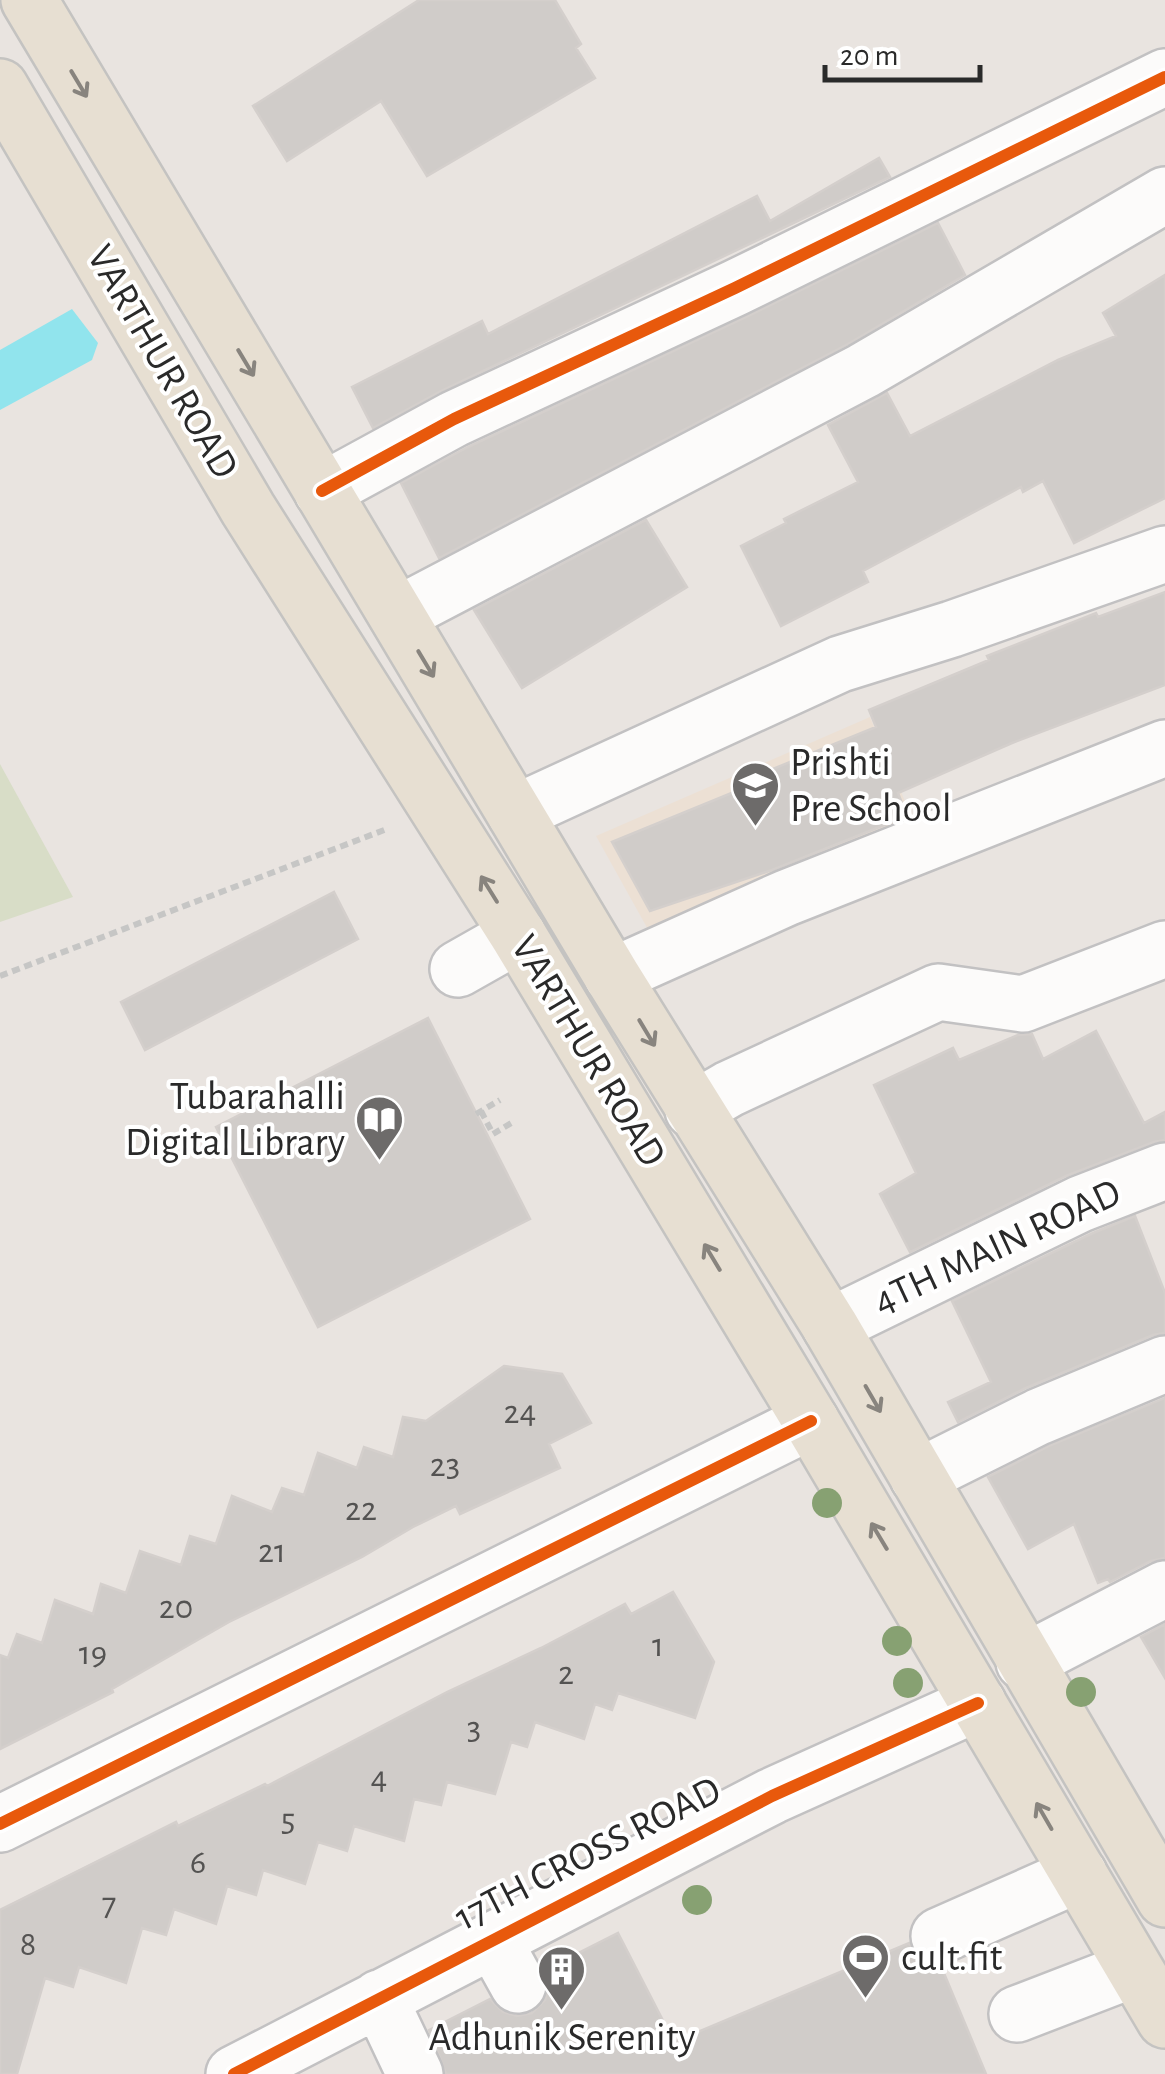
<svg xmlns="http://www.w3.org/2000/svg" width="1165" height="2074" font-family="'Alegreya Sans',sans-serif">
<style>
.education{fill:#ece0d4}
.cemetery{fill:#d8ddc7}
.water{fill:#91e4ed}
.building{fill:#d0ccc9;stroke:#d4cfcc;stroke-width:2.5}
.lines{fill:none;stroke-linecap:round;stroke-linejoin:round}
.minor-casing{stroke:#c2c1c2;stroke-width:60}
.major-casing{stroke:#c4c3c1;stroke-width:60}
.path{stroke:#c6c6c5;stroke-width:6;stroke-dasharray:8 5;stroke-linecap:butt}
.minor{stroke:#fcfbfa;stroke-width:55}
.major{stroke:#e7dfd2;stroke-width:55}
.cycleway-casing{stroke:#fff;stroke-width:19}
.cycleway{stroke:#e8590c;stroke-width:12}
.tree{fill:#87a172}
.oneway{stroke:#88847e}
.labels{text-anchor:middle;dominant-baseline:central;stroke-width:8;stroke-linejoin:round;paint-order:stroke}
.number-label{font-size:35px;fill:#545352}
.street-label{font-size:40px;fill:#2a2a2a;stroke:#fff}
.poi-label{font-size:40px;fill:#2a2a2a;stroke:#fff;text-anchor:start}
</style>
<rect width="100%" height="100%" fill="#e9e4e0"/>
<path class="education" d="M870 717 914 823 650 933 596 836Z"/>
<path class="cemetery" d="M0 764 73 897 0 922Z"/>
<path class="water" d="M72 309 98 343 92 360 0 410V350Z"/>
<path class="building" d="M419 0H555L581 44 576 48 595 78 427 176 381 101 287 161 253 106Z
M879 158 890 177 441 391 373 428 352 387 482 321 488 334 757 196 770 221Z
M938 223 965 275 848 344 439 558 401 483 468 447 748 316Z
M1165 275V498L1074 543 1043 481 1023 492 1021 487 863 571 868 582 781 626 741 546 786 523 784 519 858 482 828 425 887 393 910 436 1058 360 1116 336 1103 313Z
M646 520 687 587 522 688 474 610Z
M1165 592V685L1012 743 898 793 907 816 772 870 650 911 612 842 739 790 736 784 876 727 869 710 989 660 987 656 1096 613 1098 617Z
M334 892 358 939 145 1050 121 1002Z
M428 1018 530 1219 318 1327 216 1127Z
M1096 1031 1144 1123 1165 1112V1140L1154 1142 1066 1176 910 1252 880 1194 916 1173 874 1085 953 1048 959 1060 1018 1035 1032 1034 1043 1059Z
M1135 1216 1165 1293V1333L1153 1335 1026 1388 958 1422 948 1402 991 1382 952 1301 1093 1233Z
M504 1366 562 1374 591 1423 549 1444 560 1468 460 1514 456 1506 413 1527 362 1557 229 1622 112 1689 113 1692 0 1749V1655L8 1658 17 1634 42 1643 55 1600 93 1614 101 1584 126 1593 140 1551 181 1565 190 1536 216 1544 232 1496 272 1512 282 1488 304 1495 318 1453 357 1468 364 1447 393 1457 403 1417 426 1421Z
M1165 1398V1558L1151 1561 1110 1582 1108 1579 1098 1583 1074 1524 1028 1549 988 1477 1051 1445Z
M673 1592 714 1662 695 1718 618 1693 612 1710 595 1704 584 1739 535 1722 527 1747 511 1742 495 1794 447 1782 441 1805 414 1799 404 1841 354 1826 347 1851 318 1842 305 1884 263 1870 256 1895 227 1886 216 1924 174 1909 166 1935 142 1928 126 1983 79 1967 73 1987 45 1978 17 2074H0V1910L176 1822 178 1826 265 1784 267 1786 447 1692 541 1648 625 1604 631 1614Z
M1165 1624V1678L1141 1637Z
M618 1933 674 2042 909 1943 920 1961 941 1966 986 2074H446L429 2030 490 1999 503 2012 517 2016 532 2013 545 2000 549 1985 545 1970Z"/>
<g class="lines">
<defs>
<path id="minor" d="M322 491 454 419 735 288 1165 77
M397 615 863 371 1165 195
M515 813 840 664 952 629 1165 554
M458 969 518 935
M612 976 786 898 1165 748
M693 1110 729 1089 938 992 1023 1004 1165 949
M830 1326 1080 1204 1165 1171
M918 1477 1038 1417 1165 1364
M1024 1662 1165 1589
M0 1824 811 1421
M939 1936 1079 1874
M493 1940 518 1985
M379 1998 415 2074
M1017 2014 1134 1969
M234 2074 772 1796 978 1703"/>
<path id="major" d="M29 0 612 976 830 1326 1165 1899
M0 87 248 509 518 935 811 1421 1165 2020"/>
</defs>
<use href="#minor" class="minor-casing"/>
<use href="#major" class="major-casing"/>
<path class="path" d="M0 976 387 829
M481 1111 493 1134 513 1122
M476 1114 500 1100"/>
<use href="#minor" class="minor"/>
<use href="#major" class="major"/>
<defs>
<path id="cycleway" d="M322 491 454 419 735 288 1165 77
M0 1824 811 1421
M234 2074 772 1796 978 1703"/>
</defs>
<use href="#cycleway" class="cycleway-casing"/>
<use href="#cycleway" class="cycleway"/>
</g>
<g class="tree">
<circle cx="827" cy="1503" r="15"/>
<circle cx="897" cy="1641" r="15"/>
<circle cx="908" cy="1683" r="15"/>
<circle cx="1081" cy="1692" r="15"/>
<circle cx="697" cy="1900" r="15"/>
</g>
<defs><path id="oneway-shaft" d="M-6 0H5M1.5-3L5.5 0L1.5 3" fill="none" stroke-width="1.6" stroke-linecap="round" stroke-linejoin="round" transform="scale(2.5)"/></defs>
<g class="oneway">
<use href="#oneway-shaft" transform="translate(79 84) rotate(59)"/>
<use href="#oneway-shaft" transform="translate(246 363) rotate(59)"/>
<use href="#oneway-shaft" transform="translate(426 664) rotate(59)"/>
<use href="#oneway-shaft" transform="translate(489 889) rotate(-122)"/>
<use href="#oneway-shaft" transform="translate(647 1033) rotate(59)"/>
<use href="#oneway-shaft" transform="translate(712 1257) rotate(-121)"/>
<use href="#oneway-shaft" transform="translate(873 1399) rotate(60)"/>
<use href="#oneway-shaft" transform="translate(879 1536) rotate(-121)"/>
<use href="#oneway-shaft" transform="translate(1044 1816) rotate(-120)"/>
</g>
<defs>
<symbol id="school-pin" viewBox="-11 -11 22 30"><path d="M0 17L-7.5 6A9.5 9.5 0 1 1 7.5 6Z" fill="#6d6b6a" stroke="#fff"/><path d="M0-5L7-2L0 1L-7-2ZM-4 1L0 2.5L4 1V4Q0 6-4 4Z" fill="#fff"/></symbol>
<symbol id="library-pin" viewBox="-11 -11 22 30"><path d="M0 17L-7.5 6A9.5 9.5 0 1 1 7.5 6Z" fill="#6d6b6a" stroke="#fff"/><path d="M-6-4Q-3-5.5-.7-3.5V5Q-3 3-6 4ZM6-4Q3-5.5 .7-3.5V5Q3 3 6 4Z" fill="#fff"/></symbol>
<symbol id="stadium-pin" viewBox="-11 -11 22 30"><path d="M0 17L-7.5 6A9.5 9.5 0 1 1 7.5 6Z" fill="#6d6b6a" stroke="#fff"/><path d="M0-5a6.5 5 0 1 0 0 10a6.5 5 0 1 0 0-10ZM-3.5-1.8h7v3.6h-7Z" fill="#fff"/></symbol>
<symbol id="building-pin" viewBox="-11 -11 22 30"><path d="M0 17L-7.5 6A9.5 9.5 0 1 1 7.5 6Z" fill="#6d6b6a" stroke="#fff"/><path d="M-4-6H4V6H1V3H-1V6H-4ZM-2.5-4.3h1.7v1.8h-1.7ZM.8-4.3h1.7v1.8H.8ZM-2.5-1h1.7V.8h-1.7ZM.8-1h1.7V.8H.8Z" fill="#fff"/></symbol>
</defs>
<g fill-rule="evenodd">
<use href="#school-pin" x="728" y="758" width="55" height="75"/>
<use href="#library-pin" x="352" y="1092" width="55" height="75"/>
<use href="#stadium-pin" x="838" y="1930" width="55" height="75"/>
<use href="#building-pin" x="534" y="1942" width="55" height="75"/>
</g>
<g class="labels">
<g class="number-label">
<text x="520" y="1412">24</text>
<text x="445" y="1465">23</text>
<text x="361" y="1509">22</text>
<text x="272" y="1551">21</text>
<text x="176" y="1607">20</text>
<text x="658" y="1645">1</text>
<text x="93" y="1653">19</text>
<text x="566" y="1673">2</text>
<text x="474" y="1728">3</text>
<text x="379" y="1778">4</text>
<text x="288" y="1820">5</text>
<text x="198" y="1862">6</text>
<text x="109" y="1904">7</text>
<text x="28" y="1944">8</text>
</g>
<g class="street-label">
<text transform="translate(162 362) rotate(60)">VARTHUR ROAD</text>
<text transform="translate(588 1051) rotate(59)">VARTHUR ROAD</text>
<text transform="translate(997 1247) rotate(-25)">4TH MAIN ROAD</text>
<text transform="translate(588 1854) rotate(-27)">17TH CROSS ROAD</text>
</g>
<g class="poi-label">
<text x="790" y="763">Prishti<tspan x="790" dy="46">Pre School</tspan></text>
<text x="345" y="1097" text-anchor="end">Tubarahalli<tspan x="345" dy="46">Digital Library</tspan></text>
<text x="901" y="1958">cult.fit</text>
<text x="562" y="2038" text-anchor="middle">Adhunik Serenity</text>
</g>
</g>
<path d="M825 65v15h155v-15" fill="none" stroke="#2a2a2a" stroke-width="5"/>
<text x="840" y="65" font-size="30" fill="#2a2a2a" stroke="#ffffff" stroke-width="8" paint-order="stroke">20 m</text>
</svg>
